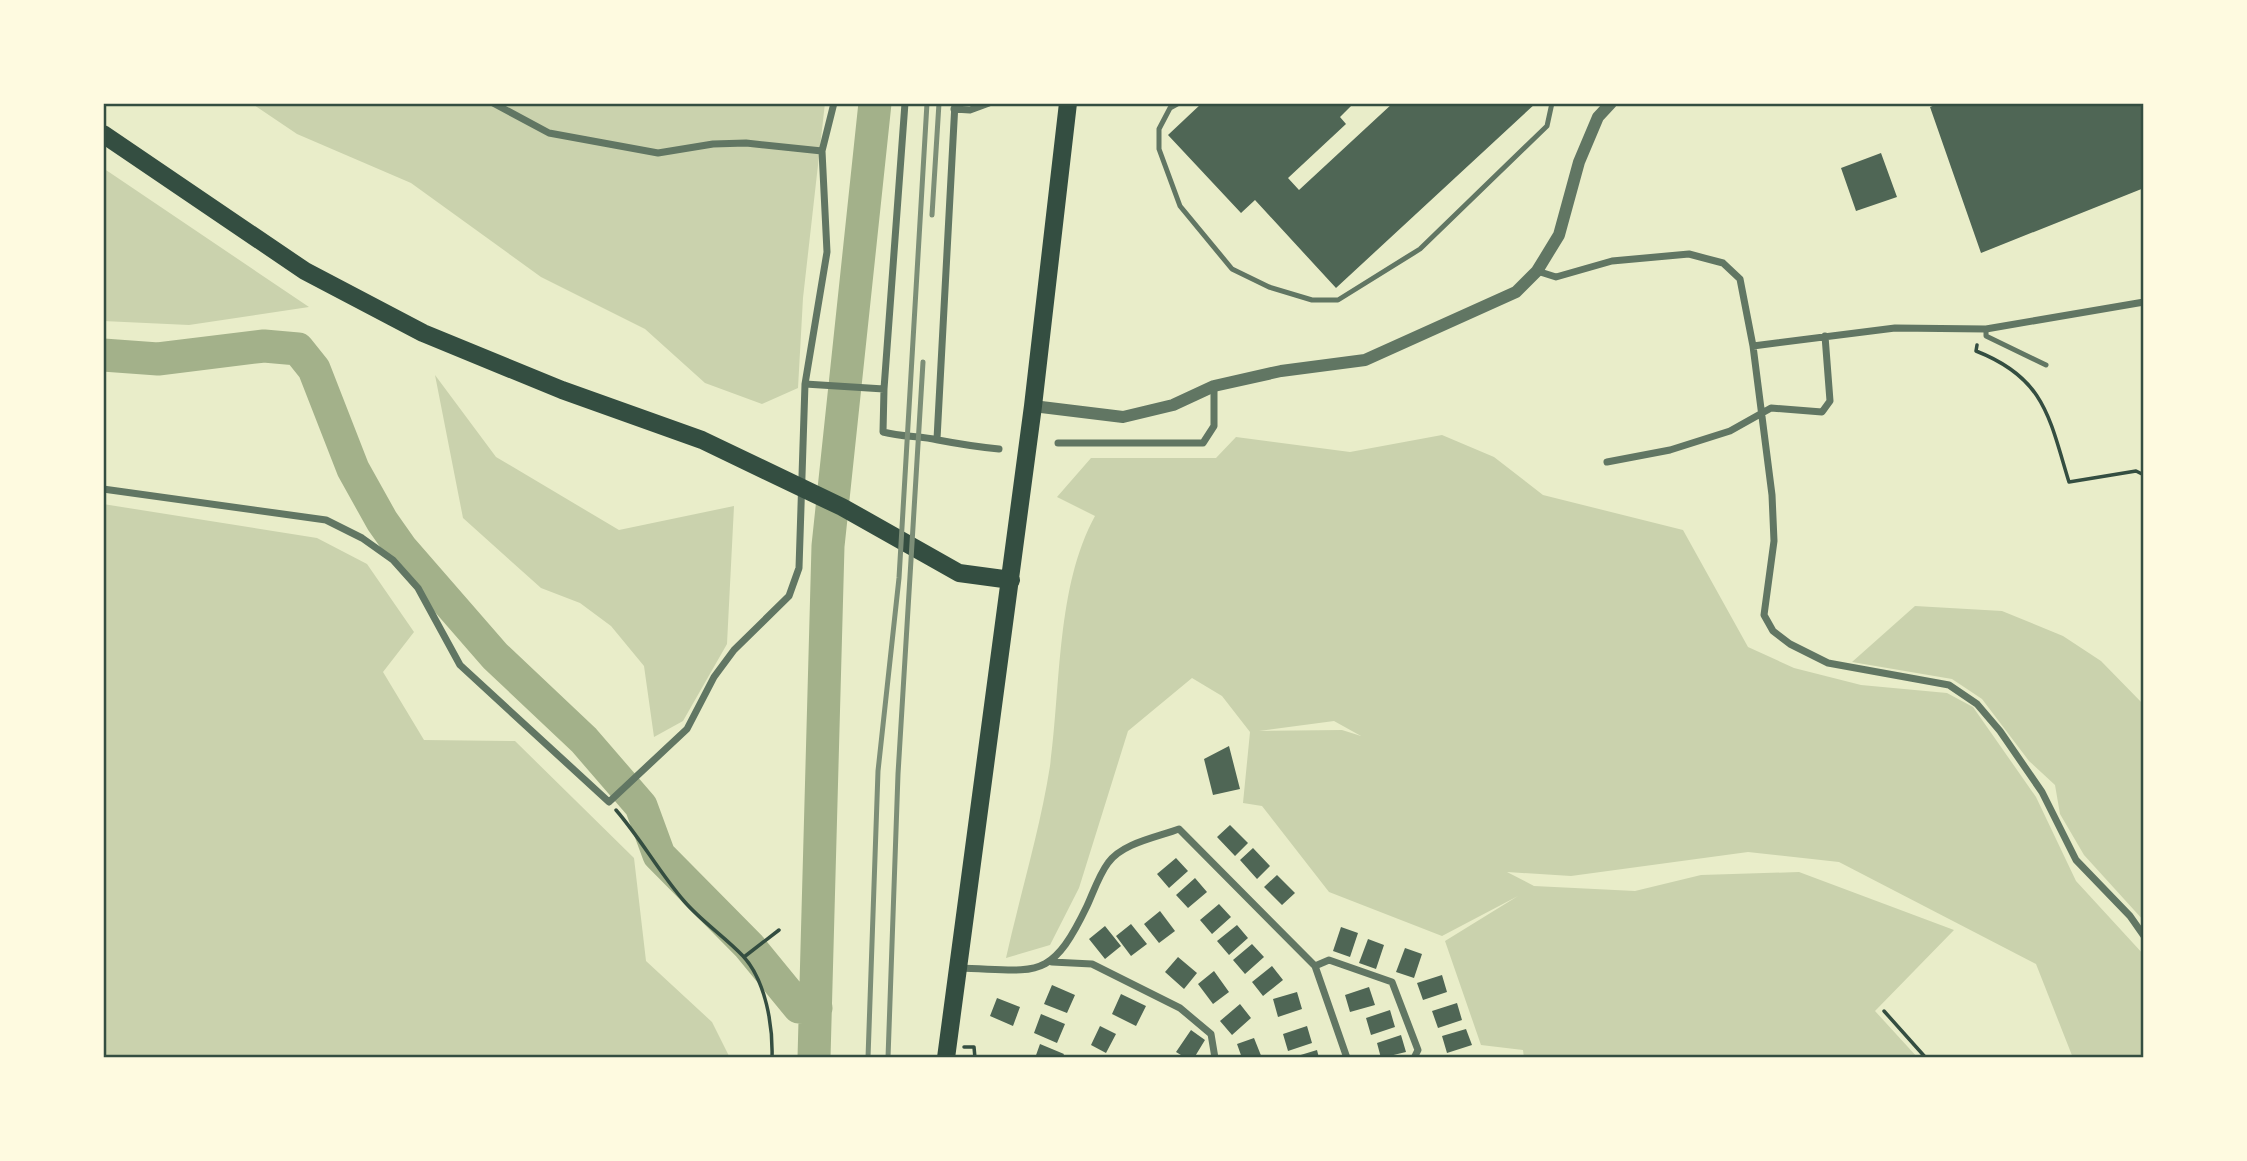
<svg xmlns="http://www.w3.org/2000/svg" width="2247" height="1161" font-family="Mulish,sans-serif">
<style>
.green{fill:#cad2ad;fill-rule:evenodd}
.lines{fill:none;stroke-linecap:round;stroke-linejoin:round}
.river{stroke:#a3b18a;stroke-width:33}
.building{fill:#4f6655}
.path{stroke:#344e41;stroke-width:3.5}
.service{stroke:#617663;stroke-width:5}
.minor{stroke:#617663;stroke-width:7}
.tertiary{stroke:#617663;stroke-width:12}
.primary{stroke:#344e41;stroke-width:18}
.rail{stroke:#7c8e77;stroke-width:5}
.neatline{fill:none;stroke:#344e41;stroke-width:2.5}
</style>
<rect width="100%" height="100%" fill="#e9edc9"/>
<path class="green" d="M251 103H825L803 298 798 388 762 404 705 383 645 329 541 277 411 183 297 134Z
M103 168 309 307 189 325 103 321Z
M435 375 496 457 619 530 734 506 727 644 683 721 654 737 644 666 611 626 580 603 541 588 463 518Z
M1442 435 1494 457 1543 495 1683 530 1748 647 1794 668 1861 685 1947 693 1973 707 2036 797 2076 881 2144 955V1058H2073L2036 964 1839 862 1748 852 1571 876 1507 872 1534 886 1635 891 1701 875 1799 872 1954 930 1875 1011 1918 1058H1524L1523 1050 1481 1045 1445 941 1518 896 1442 936 1329 892 1262 806 1243 803 1250 732 1222 696 1192 678 1128 731 1079 888 1050 945 1006 958C1020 895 1040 830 1050 766 1061 687 1056 587 1095 516L1057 497 1091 458H1216L1236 437 1350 452ZM1334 721 1361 736 1342 730 1259 731Z
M103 504 317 538 367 564 414 632 383 672 424 740 515 741 634 858 646 961 712 1022 730 1058H103Z
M1915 606 2002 611 2063 636 2101 661 2144 705V921L2084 855 2060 814 2055 785 2029 761 1982 699 1952 679 1852 662Z"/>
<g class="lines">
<path class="river" d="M103 355 158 359 264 346 298 349 314 369 353 469 382 521 401 548 495 656 584 740 641 806 659 855 749 946 799 1007 816 1008
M814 1058 828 546 875 103"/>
</g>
<path class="building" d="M1202 103H1354L1340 117 1346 124 1288 178 1299 190 1393 103H1536L1336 288 1255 200 1241 213 1168 135Z
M1940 103H2144V188L1981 253 1930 107Z
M1881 153 1897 197 1856 211 1841 168Z
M1229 746 1240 789 1213 795 1204 759Z
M1230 825 1248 843 1235 856 1217 837Z
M1253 848 1270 866 1257 879 1240 860Z
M1176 858 1188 871 1169 888 1157 874Z
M1277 875 1295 893 1282 905 1264 887Z
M1195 878 1207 892 1188 908 1176 895Z
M1219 904 1231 917 1212 934 1200 920Z
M1160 911 1175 931 1159 943 1144 924Z
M1131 924 1147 944 1131 956 1116 936Z
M1237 925 1248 938 1229 955 1217 941Z
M1105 926 1121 946 1105 959 1089 939Z
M1341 927 1358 933 1350 957 1333 951Z
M1368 939 1384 945 1376 969 1359 963Z
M1252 944 1264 957 1245 974 1233 960Z
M1405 948 1422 954 1414 978 1396 972Z
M1178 957 1197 973 1184 989 1165 972Z
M1272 966 1283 980 1263 996 1252 982Z
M1214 971 1229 992 1213 1004 1198 984Z
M1442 975 1447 992 1423 1000 1417 983Z
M1052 985 1075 995 1067 1013 1044 1004Z
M1369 987 1375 1005 1350 1012 1345 995Z
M1297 992 1302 1009 1278 1017 1273 999Z
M1121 994 1146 1006 1136 1026 1112 1014Z
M997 998 1020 1007 1013 1026 990 1016Z
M1457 1003 1462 1020 1438 1028 1432 1011Z
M1240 1004 1251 1018 1232 1035 1220 1021Z
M1390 1010 1395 1027 1371 1035 1366 1018Z
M1041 1014 1065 1024 1057 1043 1034 1033Z
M1100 1026 1116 1034 1106 1053 1091 1045Z
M1307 1026 1312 1043 1288 1051 1283 1034Z
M1466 1029 1472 1045 1447 1053 1442 1036Z
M1191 1030 1205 1040 1194 1058H1186L1176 1052Z
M1401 1035 1406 1052 1381 1058 1377 1043Z
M1254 1038 1262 1058H1242L1237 1044Z
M1040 1044 1064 1054 1062 1058H1035Z
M1317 1050 1319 1058H1294V1057Z"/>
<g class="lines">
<path class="path" d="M1977 345 1976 351C2045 378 2049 417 2069 482L2136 471 2144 475
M616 810C641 839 659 872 684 901 701 921 725 937 743 956 766 981 773 1026 772 1058
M744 957 779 930
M1884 1011 1926 1058
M964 1047H974L975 1058"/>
<path class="service" d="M1179 103 1170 108 1159 129V149L1180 206 1232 269 1269 287 1312 300H1338L1420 249 1547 126 1552 103
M1986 329V336L2046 365"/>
<path class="minor" d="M493 103 549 133 658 153 713 144 746 143 822 151
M954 109 970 110 989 103
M1537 271 1556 277 1612 261 1689 254 1723 263 1740 279 1753 346 1772 495 1774 541 1764 615 1773 631 1790 644 1828 663 1949 685 1977 704 2000 731 2042 792 2076 860 2130 916 2144 936
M1753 346 1895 328 1986 329 2144 302
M805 384 827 252 822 151 834 103
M884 389 905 103
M937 439 955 103
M1058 443H1203L1214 426V386
M1607 462 1670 450 1730 431 1771 408 1822 412 1830 401 1825 336
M103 489 326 520 362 538 393 560 418 588 460 665 609 802 687 729 714 677 734 650 789 596 799 568 805 384 884 389 883 432C902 437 920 436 938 440 959 444 978 447 999 449
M1052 962 1092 964 1180 1008 1211 1034 1215 1058
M1315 966 1329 960 1392 982 1418 1050 1414 1058
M959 968C1037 970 1050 983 1087 906 1093 893 1099 875 1108 863 1122 843 1158 837 1179 829L1315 966 1347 1058"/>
<path class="tertiary" d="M1033 406 1123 417 1173 405 1214 386 1281 371 1365 360 1516 292 1537 271 1559 235 1579 162 1598 117 1611 103"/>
<path class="primary" d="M103 134 305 271 423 333 562 390 702 440 842 507 959 573 1011 580
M946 1058 1033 406 1068 103"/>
<path class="rail" d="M932 215 939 103
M868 1058 878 771 899 578 927 103
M888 1058 898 774 923 362"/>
</g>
<rect width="2247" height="1161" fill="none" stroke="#fefae0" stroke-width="210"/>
<rect x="105" y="105" width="2037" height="951" class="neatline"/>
</svg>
